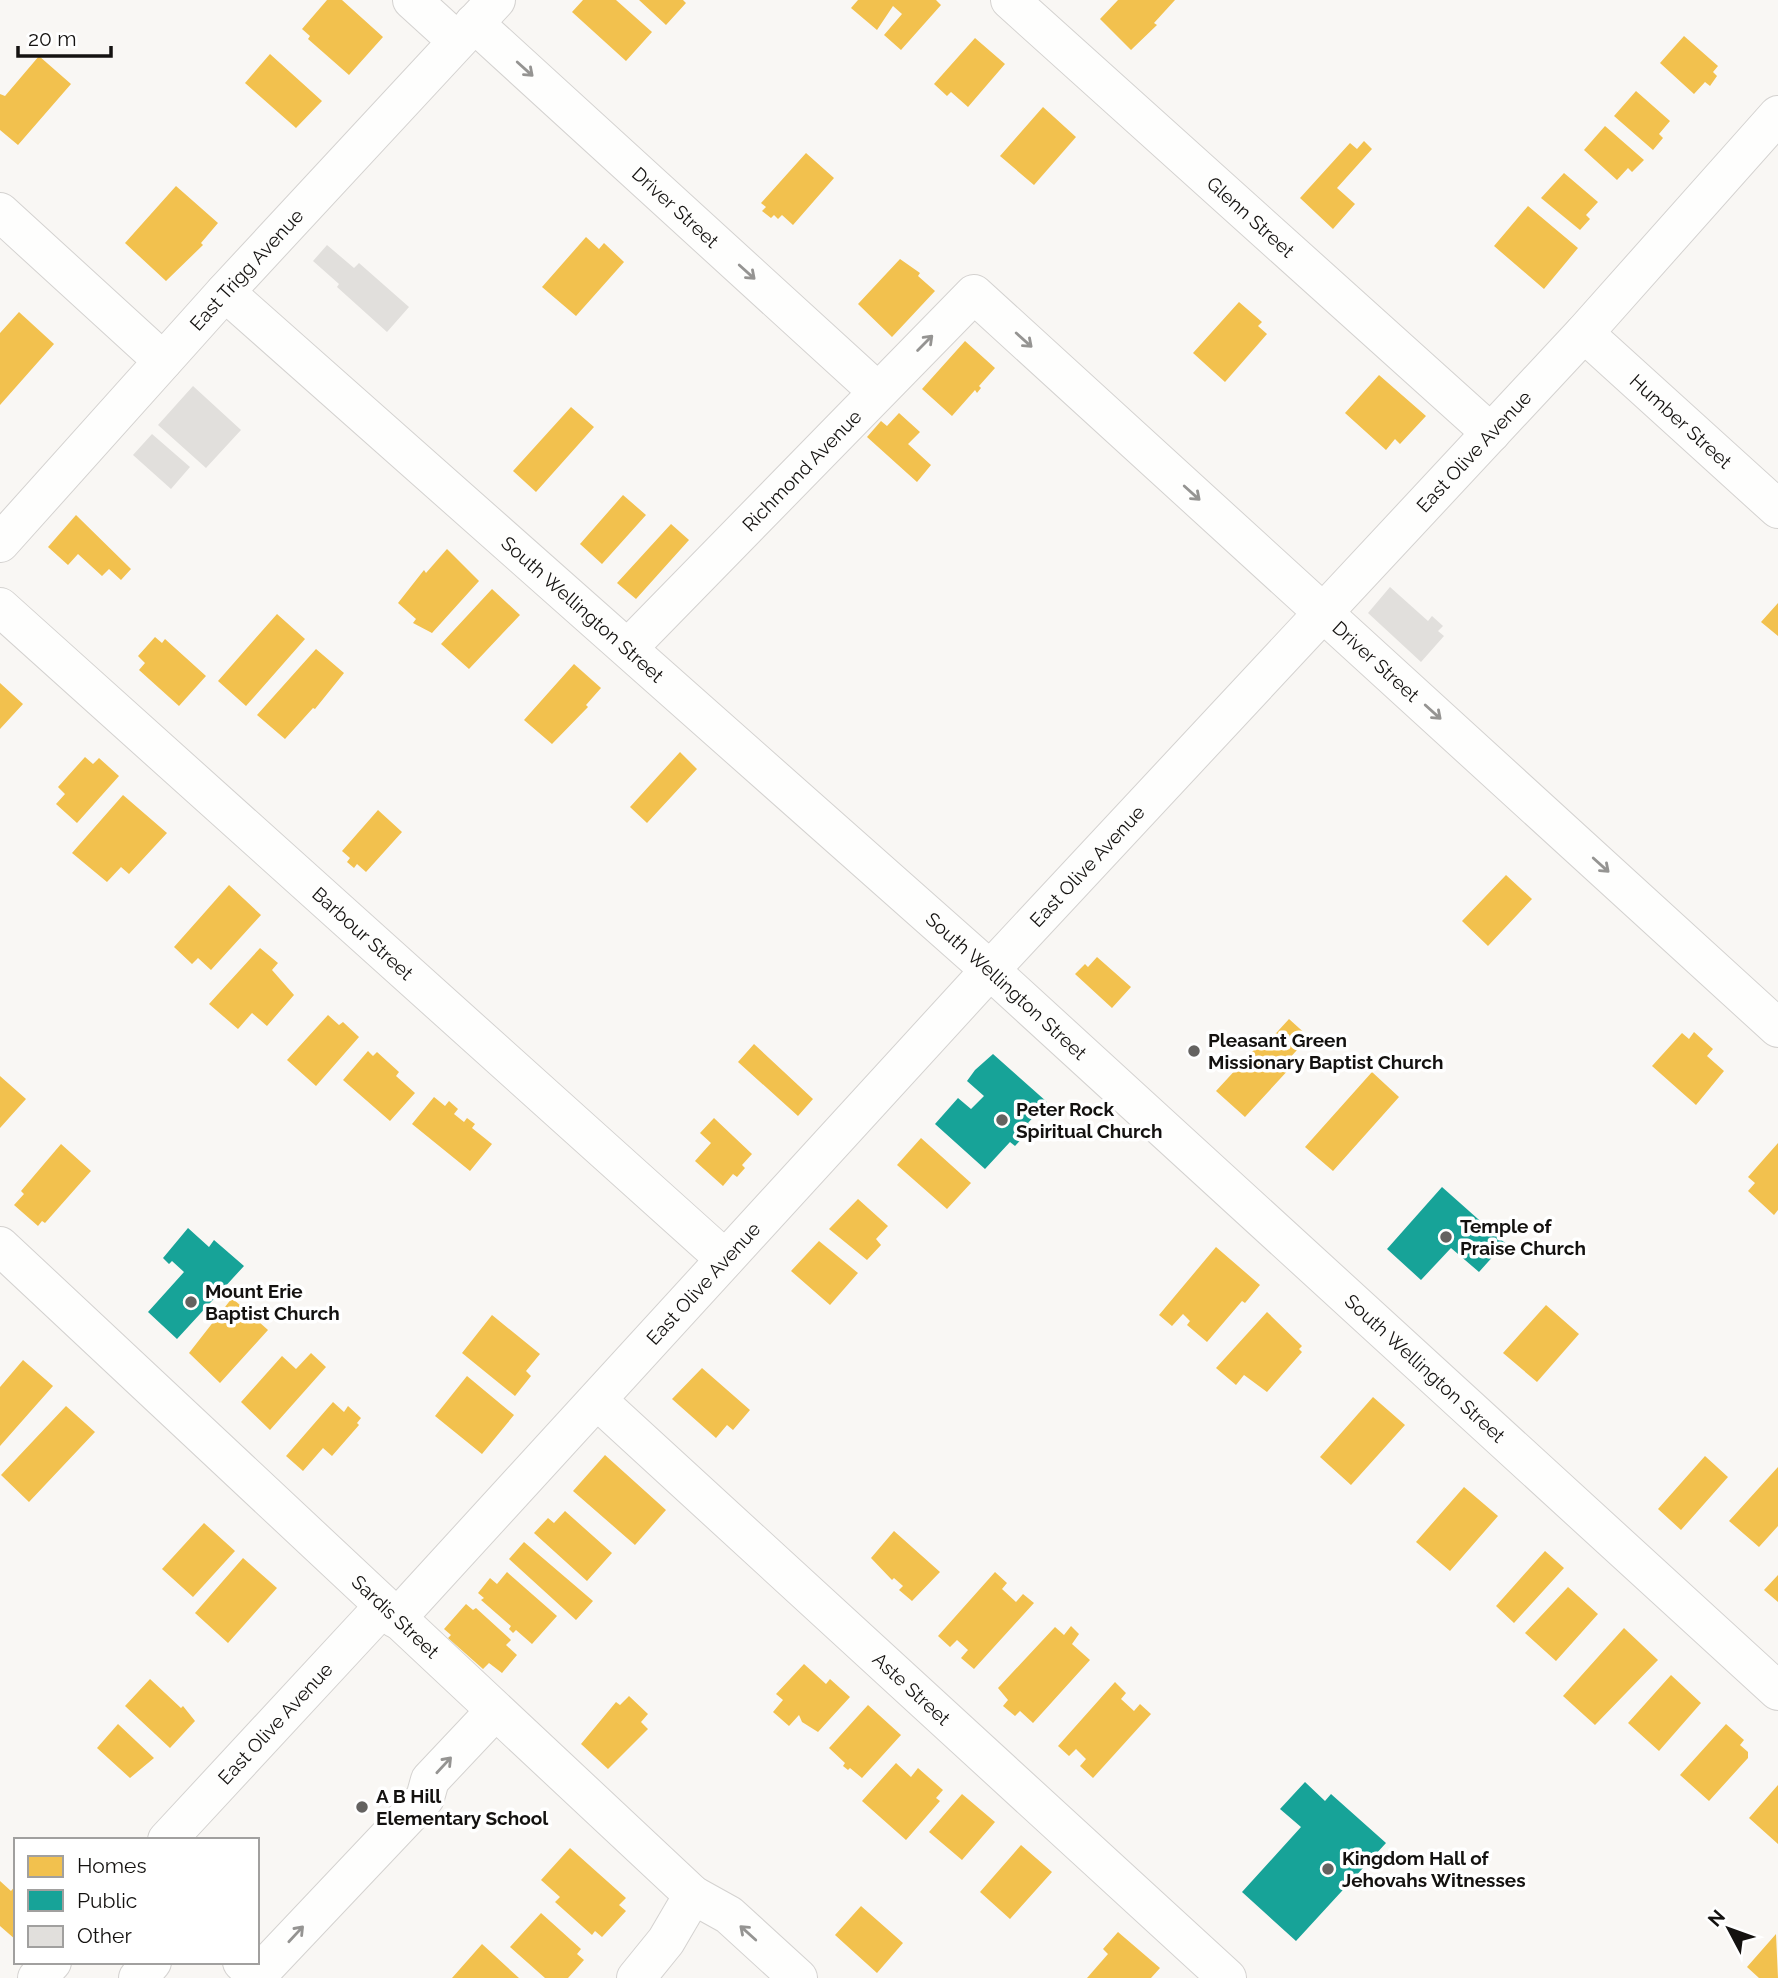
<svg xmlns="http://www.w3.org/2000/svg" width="1778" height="1978" font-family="Raleway,sans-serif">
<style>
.homes{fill:#f2c14e}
.public{fill:#17a398}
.building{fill:#e1dfdc}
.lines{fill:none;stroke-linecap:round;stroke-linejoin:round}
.minor-casing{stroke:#d4d2d0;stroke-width:40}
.minor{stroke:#fefefd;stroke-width:38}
.oneway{stroke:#959492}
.poi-dot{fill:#646260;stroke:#fff;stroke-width:2.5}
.labels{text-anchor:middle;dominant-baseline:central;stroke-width:7;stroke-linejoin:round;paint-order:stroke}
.street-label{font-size:19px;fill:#141210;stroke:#fff}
.poi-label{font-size:19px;font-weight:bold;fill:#141210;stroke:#fff;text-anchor:start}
</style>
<rect width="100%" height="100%" fill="#f9f7f4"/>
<path class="homes" d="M327 0H342L383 37 349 75 308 39 310 36 302 29Z
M583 0H616L652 32 626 61 572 12Z
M639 0H683L686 3 666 25Z
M858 0H936L941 5 901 50 884 35 902 14 893 6 877 30 851 8Z
M1118 0H1175L1154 23 1157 25 1131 50 1100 19Z
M1684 36 1718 66 1713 72 1717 76 1710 86 1705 82 1694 94 1660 63Z
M975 38 1005 64 968 107 951 92 947 96 934 84Z
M270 54 322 101 296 128 245 83Z
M39 56 71 84 18 145 0 130V94L5 96Z
M1636 91 1670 121 1659 134 1663 138 1653 150 1614 116Z
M1043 107 1076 137 1034 185 1000 156Z
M1605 126 1644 160 1632 172 1628 168 1617 180 1584 150Z
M1364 141 1372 149 1337 188 1355 204 1333 229 1300 198 1350 143 1357 149Z
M806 153 834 178 793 225 782 215 778 219 774 215 771 218 762 211 766 207 761 203Z
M1564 173 1598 202 1586 215 1590 219 1580 230 1541 198Z
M176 186 218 223 201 243 203 245 166 281 125 243Z
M1528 206 1578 248 1544 289 1494 246Z
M586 237 599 249 604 243 624 262 576 316 542 287Z
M900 259 920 273 918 276 935 291 892 337 858 304Z
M1239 302 1262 322 1258 326 1267 334 1225 382 1193 353Z
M19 312 54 344 0 405V333Z
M965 341 995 368 979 386 981 388 977 393 975 390 952 416 922 389Z
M1379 375 1426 416 1400 444 1395 439 1386 450 1345 413Z
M571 407 594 427 536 492 513 471Z
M899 413 920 432 908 444 931 465 917 482 867 437 881 421 887 426Z
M623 495 646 515 602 564 580 544Z
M76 515 131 569 121 580 109 569 102 576 78 554 68 565 48 547Z
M671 524 689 540 636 599 617 583Z
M447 549 479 581 432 633 413 623 416 619 398 603 424 570 426 573Z
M492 589 520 615 469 669 441 644Z
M1778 603V636L1761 622Z
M277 614 305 639 246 706 218 681Z
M155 637 162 643 165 639 206 676 179 706 139 670 145 663 138 656Z
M316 649 344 673 315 709 313 708 285 739 257 715Z
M574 664 601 688 586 705 588 707 552 744 524 720Z
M0 683 23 704 0 729Z
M680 752 697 769 647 823 630 807Z
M85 757 93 764 99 758 119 776 77 823 56 804 65 794 58 787Z
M123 795 167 833 129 874 121 867 107 882 72 853Z
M378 810 402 832 366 872 357 864 354 868 347 862 350 858 342 851Z
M1506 875 1532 899 1488 946 1462 921Z
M229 885 261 915 211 970 198 958 192 964 174 947Z
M260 948 278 963 272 970 294 995 267 1026 252 1013 238 1029 209 1004Z
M1097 957 1131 987 1112 1008 1075 974 1085 964 1088 967Z
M328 1015 339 1025 343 1022 359 1037 316 1086 287 1060Z
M1289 1019 1309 1037 1286 1062 1291 1067 1245 1117 1216 1091 1263 1040 1266 1044Z
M1694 1032 1713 1049 1707 1056 1724 1071 1696 1105 1652 1066 1682 1033 1689 1039Z
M754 1044 813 1099 798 1116 738 1062Z
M368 1051 373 1056 377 1052 399 1072 396 1076 415 1093 390 1121 343 1080Z
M1372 1072 1399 1097 1333 1171 1305 1147Z
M0 1076 26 1099 0 1128Z
M434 1097 445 1106 449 1101 458 1109 454 1114 464 1122 467 1118 475 1124 472 1128 492 1144 470 1171 412 1124Z
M714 1118 752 1154 742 1165 745 1168 737 1177 733 1174 723 1186 695 1161 711 1143 700 1133Z
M921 1138 971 1183 947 1209 897 1165Z
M1778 1143V1210L1774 1215 1748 1191 1755 1183 1748 1177Z
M61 1144 91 1171 45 1223 42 1221 38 1226 14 1205 24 1194 21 1191Z
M858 1199 888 1226 876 1239 881 1245 867 1260 829 1229Z
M819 1241 858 1273 830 1305 791 1271Z
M1216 1247 1260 1285 1245 1303 1242 1301 1207 1342 1187 1325 1190 1321 1183 1314 1172 1326 1159 1315Z
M232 1298 268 1330 220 1383 189 1353Z
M1546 1305 1579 1334 1537 1382 1503 1353Z
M1267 1312 1302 1346 1299 1349 1302 1352 1267 1392 1244 1375 1236 1385 1216 1368Z
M492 1315 540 1354 526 1371 531 1376 515 1396 462 1353Z
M311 1353 326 1367 270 1430 241 1402 282 1356 296 1369Z
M23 1360 53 1386 0 1446V1387Z
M702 1368 750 1410 733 1430 727 1425 716 1438 672 1399Z
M467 1376 514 1415 482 1454 435 1416Z
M1373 1397 1405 1425 1351 1485 1320 1457Z
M333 1402 344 1412 348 1406 361 1418 357 1423 359 1425 332 1456 323 1448 303 1471 286 1456Z
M66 1406 95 1432 29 1502 1 1475Z
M605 1455 666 1510 635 1545 573 1491Z
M1705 1456 1728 1477 1681 1530 1658 1509Z
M1778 1467V1526L1759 1547 1729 1521Z
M1464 1487 1498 1516 1450 1571 1416 1542Z
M565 1511 612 1553 587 1581 534 1533 548 1518 554 1523Z
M204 1523 235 1551 193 1597 162 1569Z
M894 1531 940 1572 912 1601 899 1590 903 1586 894 1578 892 1580 871 1558Z
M524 1542 593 1601 576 1620 509 1559Z
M1545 1551 1564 1568 1514 1623 1496 1606Z
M243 1558 277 1588 228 1643 195 1613Z
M507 1572 557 1616 532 1644 516 1630 513 1633 509 1629 511 1626 481 1600 484 1598 478 1593 490 1578 497 1584Z
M995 1572 1007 1583 1002 1589 1016 1602 1023 1594 1034 1603 974 1669 961 1658 968 1650 957 1640 950 1647 938 1636Z
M1778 1575V1602L1764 1590Z
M1568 1587 1598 1614 1556 1661 1525 1633Z
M466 1604 473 1610 476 1608 511 1640 506 1645 517 1655 502 1673 489 1663 483 1669 448 1638 451 1635 444 1629Z
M1071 1626 1079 1634 1072 1644 1090 1660 1033 1723 1020 1711 1015 1716 1003 1706 1008 1700 998 1688 1055 1627 1064 1635Z
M1624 1628 1658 1660 1595 1725 1563 1696Z
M804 1664 826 1684 830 1679 850 1697 818 1732 802 1722 799 1715 789 1726 773 1712 783 1700 776 1694Z
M1671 1675 1701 1703 1659 1751 1628 1723Z
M150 1679 181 1708 183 1706 195 1721 170 1748 125 1706Z
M1115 1682 1126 1693 1121 1699 1134 1711 1140 1704 1151 1714 1093 1778 1080 1766 1086 1759 1076 1749 1069 1756 1058 1746Z
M629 1696 648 1714 641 1722 648 1729 608 1769 581 1744 616 1702 620 1705Z
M868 1705 901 1735 862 1778 850 1768 848 1770 843 1766 845 1763 829 1748Z
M118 1724 154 1758 130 1778 97 1748Z
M1726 1724 1744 1740 1740 1745 1748 1752V1758L1709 1801 1680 1775Z
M896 1763 911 1777 918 1768 943 1790 936 1798 940 1801 906 1840 862 1801Z
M1778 1785V1844L1749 1818Z
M962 1794 995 1822 962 1860 929 1832Z
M1021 1845 1052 1872 1010 1919 980 1892Z
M570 1848 626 1898 619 1905 626 1911 602 1937 595 1931 592 1935 555 1902 560 1897 541 1880Z
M0 1881 11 1891 16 1885V1940L0 1926Z
M861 1906 903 1943 877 1973 835 1935Z
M541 1913 581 1949 577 1954 584 1960 568 1978H545L510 1947Z
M1118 1932 1160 1968 1151 1978H1087L1108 1954 1103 1949Z
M1776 1934 1778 1978H1759L1747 1967Z
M482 1944 519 1978H452Z"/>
<path class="public" d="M993 1054 1047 1102 1028 1123 1030 1125 1024 1136 1015 1146 1010 1142 985 1169 935 1124 958 1098 971 1109 984 1096 967 1081 975 1070Z
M1442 1187 1505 1243 1479 1272 1451 1248 1421 1280 1387 1249Z
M188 1228 209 1247 214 1240 244 1266 177 1339 148 1312 184 1272 172 1261 169 1264 163 1258Z
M1305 1782 1325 1801 1331 1794 1386 1843 1296 1941 1242 1892 1301 1827 1280 1809Z"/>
<path class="building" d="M327 245 354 268 359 263 409 307 387 332 337 287 339 284 313 261Z
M193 386 241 430 206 468 158 425Z
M152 434 190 467 171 489 133 455Z
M1390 587 1428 621 1432 616 1443 626 1438 631 1444 636 1421 662 1368 613Z"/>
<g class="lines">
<defs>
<g id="minor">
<path d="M412 0 457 41"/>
<path id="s1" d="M1010 0 1491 433"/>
<path id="s2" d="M474 23 877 391"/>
<path d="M0 212 163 361"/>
<path id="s3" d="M225 292 990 970 1778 1691"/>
<path id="s4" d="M1584 333 1778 509"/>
<path id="s5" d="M0 543 225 292 496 0"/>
<path id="s6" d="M0 607 725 1259"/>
<path id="s7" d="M629 647 974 294 1778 1028"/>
<path id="s8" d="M0 1246 693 1895 729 1915 798 1978"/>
<path id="s9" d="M597 1400 1227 1978"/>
<path id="s10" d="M396 1619 990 970 1584 333 1778 115"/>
<path id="s11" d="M167 1840 383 1607"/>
<path d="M242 1962 246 1966 268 1964 425 1798 430 1780 495 1711"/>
<path d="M37 1978 52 1962"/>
<path d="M138 1978 152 1962"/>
<path d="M636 1978 666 1941 693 1895"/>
</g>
</defs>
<use href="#minor" class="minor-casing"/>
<use href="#minor" class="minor"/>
</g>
<defs><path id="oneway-shaft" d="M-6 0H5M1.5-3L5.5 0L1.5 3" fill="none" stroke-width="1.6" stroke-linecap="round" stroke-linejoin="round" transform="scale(1.75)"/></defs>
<g class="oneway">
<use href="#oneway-shaft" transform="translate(525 69) rotate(42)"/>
<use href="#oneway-shaft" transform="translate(747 272) rotate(42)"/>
<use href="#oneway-shaft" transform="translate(1024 340) rotate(42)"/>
<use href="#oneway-shaft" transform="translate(925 343) rotate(-45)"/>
<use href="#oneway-shaft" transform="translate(1192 493) rotate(42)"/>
<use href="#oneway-shaft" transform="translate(1433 712) rotate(42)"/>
<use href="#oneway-shaft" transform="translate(1601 865) rotate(42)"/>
<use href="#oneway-shaft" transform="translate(444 1765) rotate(-47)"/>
<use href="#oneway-shaft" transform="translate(748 1933) rotate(-138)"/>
<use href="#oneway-shaft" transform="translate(296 1934) rotate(-47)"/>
</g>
<g class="poi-dot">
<circle cx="1194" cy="1051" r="7"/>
<circle cx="1002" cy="1120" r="7"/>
<circle cx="1446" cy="1237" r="7"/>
<circle cx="191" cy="1302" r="7"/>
<circle cx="362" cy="1807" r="7"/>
<circle cx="1328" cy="1869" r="7"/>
</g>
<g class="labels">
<g class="street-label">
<text stroke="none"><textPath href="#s2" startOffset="273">Driver Street</textPath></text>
<text stroke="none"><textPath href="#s1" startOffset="324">Glenn Street</textPath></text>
<text stroke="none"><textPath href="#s5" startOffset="368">East Trigg Avenue</textPath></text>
<text stroke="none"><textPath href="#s4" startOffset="131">Humber Street</textPath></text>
<text stroke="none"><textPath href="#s10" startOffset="1589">East Olive Avenue</textPath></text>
<text stroke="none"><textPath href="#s7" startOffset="247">Richmond Avenue</textPath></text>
<text stroke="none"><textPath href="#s3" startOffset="478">South Wellington Street</textPath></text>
<text stroke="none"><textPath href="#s7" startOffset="1038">Driver Street</textPath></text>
<text stroke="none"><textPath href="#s10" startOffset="1022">East Olive Avenue</textPath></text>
<text stroke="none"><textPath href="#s6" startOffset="488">Barbour Street</textPath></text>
<text stroke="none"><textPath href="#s3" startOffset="1045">South Wellington Street</textPath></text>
<text stroke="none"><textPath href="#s10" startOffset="455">East Olive Avenue</textPath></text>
<text stroke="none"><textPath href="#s3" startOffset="1612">South Wellington Street</textPath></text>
<text stroke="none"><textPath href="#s8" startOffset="542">Sardis Street</textPath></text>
<text stroke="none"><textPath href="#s9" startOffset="427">Aste Street</textPath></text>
<text stroke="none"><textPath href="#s11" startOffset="159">East Olive Avenue</textPath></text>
</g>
<g class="poi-label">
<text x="1208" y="1040">Pleasant Green<tspan x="1208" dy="22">Missionary Baptist Church</tspan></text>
<text x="1016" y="1109">Peter Rock<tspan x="1016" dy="22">Spiritual Church</tspan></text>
<text x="1460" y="1226">Temple of<tspan x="1460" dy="22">Praise Church</tspan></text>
<text x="205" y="1291">Mount Erie<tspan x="205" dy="22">Baptist Church</tspan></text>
<text x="376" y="1796">A B Hill<tspan x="376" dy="22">Elementary School</tspan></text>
<text x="1342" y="1858">Kingdom Hall of<tspan x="1342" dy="22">Jehovahs Witnesses</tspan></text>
</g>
</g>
<rect x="14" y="1838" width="245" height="126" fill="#ffffff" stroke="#a1a09f" stroke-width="2"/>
<rect x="28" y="1856" width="35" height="21" fill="#f2c14e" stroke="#a1a09f" stroke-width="2"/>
<text x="77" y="1873" font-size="21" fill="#141210">Homes</text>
<rect x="28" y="1890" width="35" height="21" fill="#17a398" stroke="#a1a09f" stroke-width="2"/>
<text x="77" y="1908" font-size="21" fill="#141210">Public</text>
<rect x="28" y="1926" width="35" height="21" fill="#e1dfdc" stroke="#a1a09f" stroke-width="2"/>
<text x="77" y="1943" font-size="21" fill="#141210">Other</text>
<g transform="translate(1729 1929) rotate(311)" stroke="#ffffff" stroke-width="5" paint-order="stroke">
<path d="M0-5L12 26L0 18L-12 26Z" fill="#141210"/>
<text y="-10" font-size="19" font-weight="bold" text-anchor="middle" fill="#141210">N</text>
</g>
<path d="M18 46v10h93v-10" fill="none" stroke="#141210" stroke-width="3.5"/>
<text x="28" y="46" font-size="21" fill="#141210" stroke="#ffffff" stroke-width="5" paint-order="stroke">20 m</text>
</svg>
